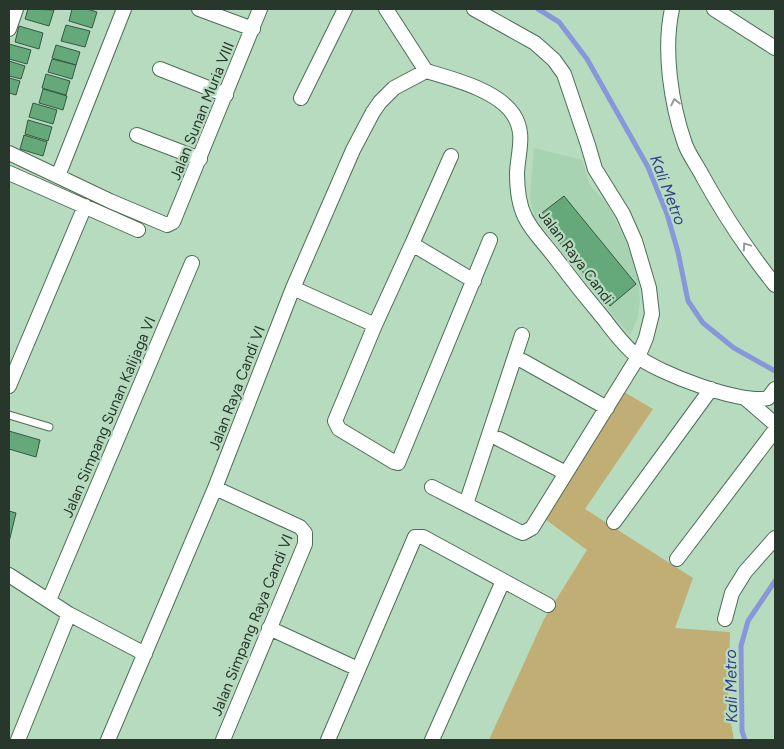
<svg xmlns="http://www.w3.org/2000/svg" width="784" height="749" font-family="Figtree,sans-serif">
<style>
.built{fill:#a7d3b2}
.green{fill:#c0ae75}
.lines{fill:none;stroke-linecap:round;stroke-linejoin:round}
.stream{stroke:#8797d9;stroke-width:5}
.building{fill:#65a97a;stroke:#375841}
.service-casing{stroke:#4d6e56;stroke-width:9}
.minor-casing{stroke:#4d6e56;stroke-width:16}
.service{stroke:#fff;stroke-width:7}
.minor{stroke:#fff;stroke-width:14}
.oneway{stroke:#949b96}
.labels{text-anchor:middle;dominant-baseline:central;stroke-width:4.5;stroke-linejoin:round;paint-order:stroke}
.street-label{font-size:15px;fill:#28372c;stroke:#b6dbbf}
.water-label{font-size:16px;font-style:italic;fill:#323d8b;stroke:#b6dbbf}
</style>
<rect width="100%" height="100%" fill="#b6dbbf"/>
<path class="built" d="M534 148 582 160 590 185 607 204 614 217 629 248 638 279 640 302 637 320 630 335 611 313 534 216 530 197Z"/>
<path class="green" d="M624 392 653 409 585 509 693 578 675 628 730 632 728 706 734 740H489L544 619 587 550 545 519Z"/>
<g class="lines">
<path class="stream" d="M538 9 559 22 587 59 648 167 667 214 678 252 688 301 703 323 734 348 775 371
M745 740 742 731 741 646 748 621 775 581"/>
</g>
<path class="building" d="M28 9 54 10 49 26 25 19Z
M72 9H87L97 12 92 28 69 21Z
M66 25 90 31 85 47 61 41Z
M19 26 43 33 39 49 15 42Z
M9 44 31 50 27 64 9 59Z
M56 45 80 52 76 65 52 58Z
M52 59 76 65 72 79 48 72Z
M9 61 25 66 21 79 9 76Z
M46 74 70 81 66 95 42 88Z
M9 78 20 81 16 95 9 93Z
M43 89 67 96 63 110 39 103Z
M33 103 57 110 53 124 29 117Z
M28 120 52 127 48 141 25 134Z
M24 135 47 142 43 156 20 149Z
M564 196 636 284 610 306 538 216Z
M9 431 40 440 36 457 9 449Z
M9 511 16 513 9 542Z"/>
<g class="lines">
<defs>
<path id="service" d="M9 415 49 427"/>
<path id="minor" d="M199 9 253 29
M386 9 426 71
M672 9C663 50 671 104 685 144 689 155 698 167 703 177 724 215 748 251 775 285
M714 9 775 48
M9 29 16 9
M160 69 226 95
M426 71C453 79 497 90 513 114 526 133 518 152 517 173 517 186 519 205 525 217 532 232 547 246 557 260 572 280 588 300 604 319 614 332 624 346 637 356 658 373 742 405 768 398L775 389
M301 98 345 9
M137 135 200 159
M9 153 110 201 167 225 173 222 260 9
M9 173 138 230
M58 176 124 9
M412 244 451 156
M293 288 375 325 335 421 339 429 394 462 398 463 490 240
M375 325 412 244 474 281
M523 361 607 408
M9 386 85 206
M746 399 775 424
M499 439 566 473
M432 487 518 531 523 533 532 528 638 357 646 338 652 314 649 288 635 241 623 214 595 169 588 145 564 74 554 60 535 43 474 9
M215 488 300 527 305 533V544L223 740
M466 504 522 335
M614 522 711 389
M677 559 775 430
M9 575 69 614 145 654
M49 600 192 263
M725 619 732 593 745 572 775 538
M269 628 358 669
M18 740 69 614
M108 740 215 488 293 288 353 150 373 112 380 102 394 88 426 71
M328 740 415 537H423L548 605
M432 740 503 581"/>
</defs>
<use href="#service" class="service-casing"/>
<use href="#minor" class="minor-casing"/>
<use href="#service" class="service"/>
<use href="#minor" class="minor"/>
</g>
<defs><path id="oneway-chevron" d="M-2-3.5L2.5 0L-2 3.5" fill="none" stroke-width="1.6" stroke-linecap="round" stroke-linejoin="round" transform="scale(1.25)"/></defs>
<g class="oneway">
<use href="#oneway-chevron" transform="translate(675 102) rotate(-102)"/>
<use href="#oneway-chevron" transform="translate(746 246) rotate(-124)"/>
</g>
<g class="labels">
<g class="street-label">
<text transform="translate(202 111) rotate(-68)">Jalan Sunan Muria VIII</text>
<text transform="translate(576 257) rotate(53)">Jalan Raya Candi</text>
<text transform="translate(237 388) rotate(-69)">Jalan Raya Candi VI</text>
<text transform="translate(109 417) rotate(-67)">Jalan Simpang Sunan Kalijaga VI</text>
<text transform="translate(252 625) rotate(-68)">Jalan Simpang Raya Candi VI</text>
</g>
<g class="water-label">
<text transform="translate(668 190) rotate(69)">Kali Metro</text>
<text transform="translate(731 686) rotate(-91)">Kali Metro</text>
</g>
</g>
<rect width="784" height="749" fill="none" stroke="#28372c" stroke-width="20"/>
</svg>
